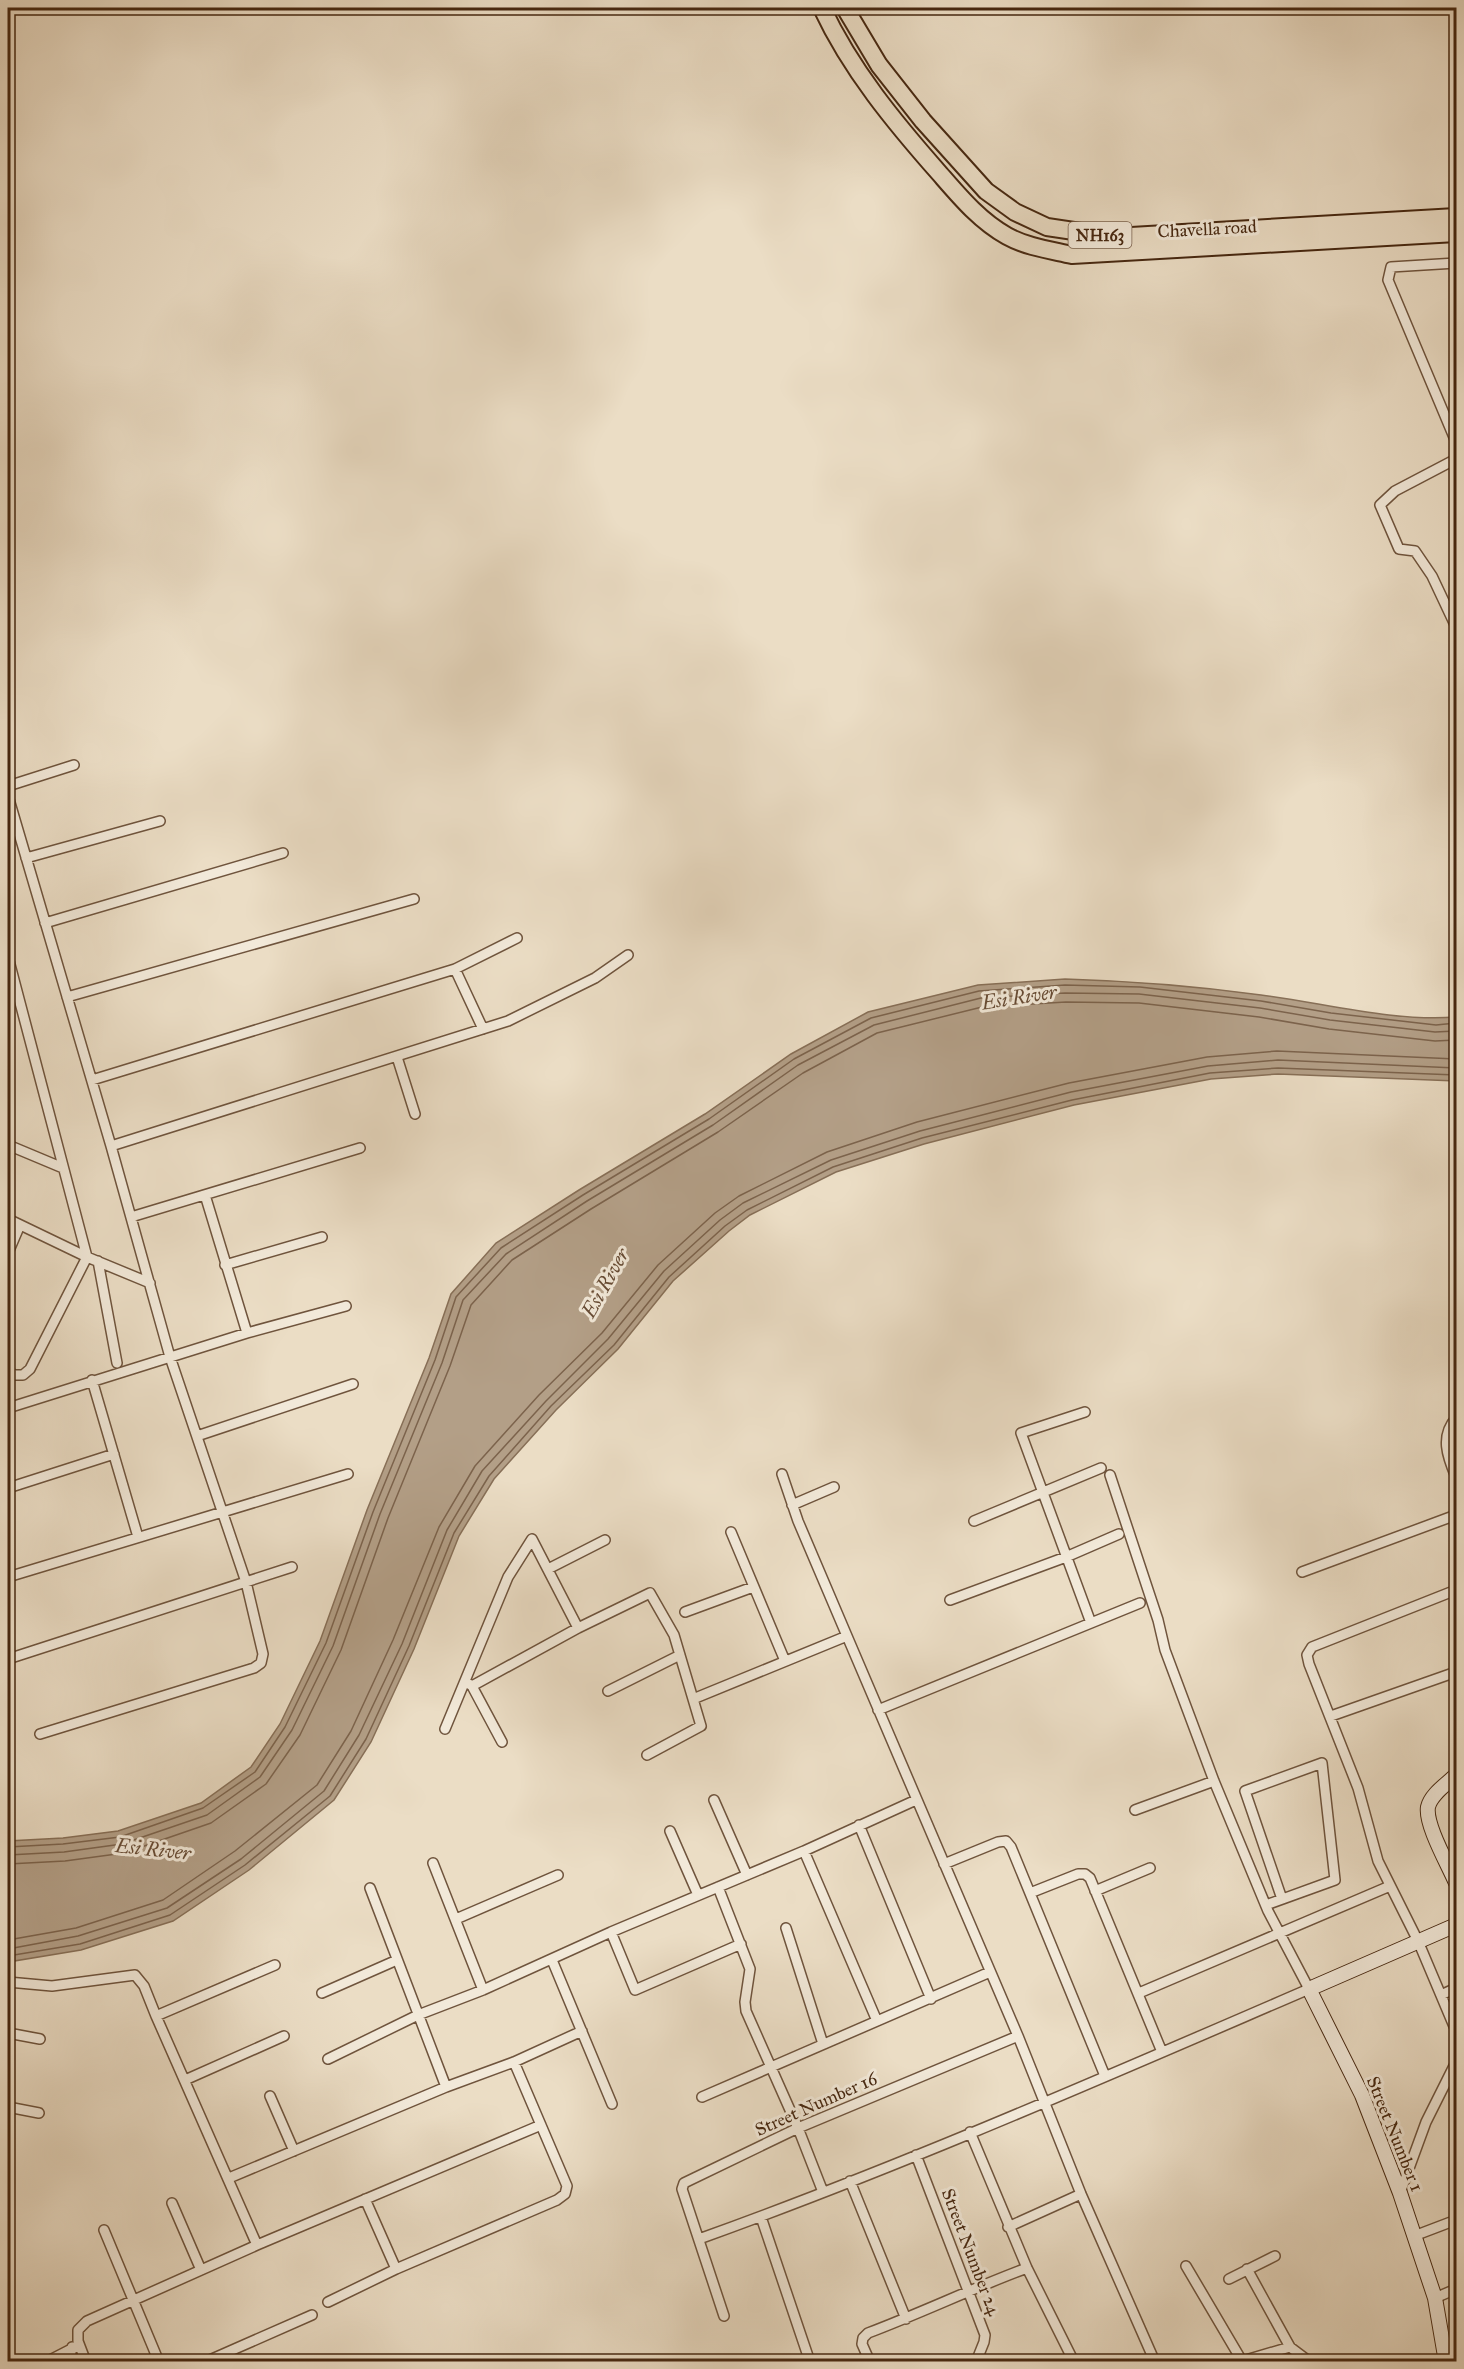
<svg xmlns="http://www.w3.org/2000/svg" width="1464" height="2369" font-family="'IM FELL Great Primer',serif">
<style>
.water{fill:#b39f87;stroke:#876f57;stroke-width:1.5}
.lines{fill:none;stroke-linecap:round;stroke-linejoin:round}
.shore{stroke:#7c634c;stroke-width:1.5}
.street-casing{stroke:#6f543d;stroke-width:12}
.secondary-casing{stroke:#462710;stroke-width:16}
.highway-casing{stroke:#462710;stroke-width:20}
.street{stroke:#f2e9d9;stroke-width:9}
.secondary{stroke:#f2e9d9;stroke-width:14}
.highway{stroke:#ebddc5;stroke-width:16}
.labels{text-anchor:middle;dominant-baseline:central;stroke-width:6;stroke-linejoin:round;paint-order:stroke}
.shield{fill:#f2e9d9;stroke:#7a614c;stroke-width:1.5}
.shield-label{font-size:16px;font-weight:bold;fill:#462710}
.street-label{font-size:18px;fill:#462710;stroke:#f2e9d9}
.water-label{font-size:20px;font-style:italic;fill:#674b34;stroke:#f2e9d9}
</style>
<rect width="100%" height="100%" fill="#ebddc5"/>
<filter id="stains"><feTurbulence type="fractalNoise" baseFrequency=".00333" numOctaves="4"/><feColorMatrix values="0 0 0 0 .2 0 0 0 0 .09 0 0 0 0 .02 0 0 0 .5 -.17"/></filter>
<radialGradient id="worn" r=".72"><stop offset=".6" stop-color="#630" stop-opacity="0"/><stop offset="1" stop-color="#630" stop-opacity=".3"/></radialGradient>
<path class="water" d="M1065 979C1131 981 1196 986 1261 995 1324 1003 1394 1022 1456 1017V1081L1278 1074 1211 1079 1074 1105 924 1144 836 1172 750 1215 729 1231 673 1281 618 1349 556 1410 494 1479 459 1536 414 1649 371 1742 334 1800 249 1870 173 1921 81 1950 8 1962V1841L63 1838 118 1831 201 1803 251 1767 280 1724 320 1641 367 1510 429 1358 451 1294 496 1243 579 1190 705 1114 791 1054 868 1012 978 985Z"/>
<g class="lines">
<path class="shore" d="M8 1847 63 1844 120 1837 203 1808 255 1772 285 1727 326 1643 373 1512 435 1360 456 1297 501 1248 583 1195 709 1119 794 1059 871 1018 979 991 1065 985 1140 987 1261 1001 1331 1013 1436 1025 1456 1023
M8 1855 64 1852 122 1844 207 1815 260 1777 292 1730 333 1646 380 1514 442 1363 463 1300 506 1254 587 1201 713 1125 798 1065 874 1025 981 998 1065 993 1139 994 1260 1008 1330 1020 1435 1032 1456 1031
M8 1864 65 1861 124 1853 211 1823 266 1784 300 1735 341 1650 388 1518 450 1366 471 1305 512 1260 591 1209 718 1132 803 1073 877 1033 982 1007 1066 1002 1139 1003 1259 1017 1329 1029 1435 1041 1456 1040
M8 1940 76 1928 163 1900 235 1851 317 1785 351 1731 393 1640 439 1527 475 1466 539 1395 602 1333 658 1265 715 1213 739 1196 827 1152 917 1122 1069 1083 1207 1057 1277 1051 1456 1059
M8 1949 78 1936 167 1908 241 1859 324 1791 359 1735 402 1644 447 1530 482 1471 546 1401 608 1339 664 1271 720 1220 743 1203 831 1160 920 1131 1071 1092 1208 1066 1278 1060 1456 1068
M8 1956 80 1944 170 1915 245 1865 330 1796 366 1739 409 1646 454 1533 489 1476 551 1406 614 1345 669 1277 725 1226 747 1210 833 1167 922 1138 1072 1100 1210 1073 1278 1068 1456 1075"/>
<defs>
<path id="street" d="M1456 263 1391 267 1388 280 1456 442
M1456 459 1395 491 1380 505 1399 549 1415 551 1432 576 1456 627
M8 786 74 765
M8 796 111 1146 170 1357 246 1582 263 1654 261 1663 254 1668 40 1734
M26 858 160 821
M45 923 283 853
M8 957 87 1257 30 1369 23 1375H15L8 1372
M455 969 483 1029
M67 997 414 899
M397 1057 415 1114
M92 1080 455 969 517 938
M8 1145 63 1168
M111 1146 508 1021 595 978 628 955
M205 1195 247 1333
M131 1217 360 1148
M8 1219 87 1257 150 1283
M8 1253 20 1225
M98 1261 117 1363
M225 1265 322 1237
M92 1380 138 1537
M8 1408 247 1333 346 1306
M1456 1418C1440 1436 1447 1456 1456 1477
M197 1436 353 1384
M782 1474 798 1521 847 1636 1018 2036 1081 2194 1155 2362
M8 1488 114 1454
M792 1505 834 1487
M974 1521 1101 1468
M731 1532 785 1661
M548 1569 605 1540
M1302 1572 1456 1515
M8 1577 348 1474
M1456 1590 1312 1647 1307 1655 1309 1664 1358 1788 1378 1861 1418 1941 1456 2031
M950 1600 1066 1557 1119 1534
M685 1612 753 1587
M1091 1623 1140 1603
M11 1658 292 1567
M469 1684 472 1686 502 1742
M472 1686 578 1628 650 1593 674 1635 693 1699 847 1636
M608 1691 680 1655
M878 1710 1091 1623 1021 1433 1085 1412
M1331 1716 1456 1672
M445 1729 508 1577 532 1539 578 1628
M647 1755 701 1726 693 1699
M714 1800 747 1875
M1135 1810 1214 1781
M859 1825 931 1999
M670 1831 698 1895
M804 1851 877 2021
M433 1863 483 1990
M944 1864 998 1842 1006 1841 1011 1847 1105 2076
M718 1887 750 1969 745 2002 746 2011 798 2128 823 2192
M370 1888 446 2087
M1095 1891 1150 1868
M1030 1893 1078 1874H1085L1090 1878 1162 2052
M1266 1905 1335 1880 1322 1763 1245 1791 1282 1899
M456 1919 558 1875
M786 1928 823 2044
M611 1932 635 1990 741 1944
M552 1960 612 2104
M8 1982 52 1986 135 1975 144 1986 156 2016 257 2245
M322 1993 397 1960
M1139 1993 1390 1886
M1441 1995 1456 1988
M156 2016 275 1965
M8 2033 40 2039
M328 2059 418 2015 483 1990 611 1932 804 1851 916 1800
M185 2080 284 2036
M270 2096 294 2151
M702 2097 990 1972
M8 2107 39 2113
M970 2132 1027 2268 1074 2362
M916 2155 985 2335 984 2342 976 2362
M229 2178 446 2087 514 2062 582 2031
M850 2181 906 2319
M1400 2193 1426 2122 1456 2062
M365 2199 396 2269
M172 2203 201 2270
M761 2217 810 2362
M1008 2227 1081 2194
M104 2230 159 2362
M1414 2236 1456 2220
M699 2239C905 2165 1107 2076 1309 1989L1268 1911 1214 1781 1165 1650 1158 1620 1110 1475
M1186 2266 1242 2361
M1247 2269 1290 2347
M1229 2279 1275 2256
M1435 2298 1456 2289
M328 2302 396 2269 557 2200 565 2194 567 2186 514 2062
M724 2316 682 2189 684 2183 798 2128 1018 2036
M46 2362 79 2345
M69 2362 72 2347
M86 2362 78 2341V2330L87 2321 257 2245 541 2125
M205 2362 312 2315
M870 2362 862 2344 863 2338 868 2333C921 2313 973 2288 1027 2268
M1239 2362 1290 2347 1310 2362"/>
<path id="secondary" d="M1456 1775C1447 1784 1431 1794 1428 1807 1425 1825 1449 1866 1456 1883
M1446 2362 1435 2298 1400 2193 1362 2095 1309 1989 1456 1925"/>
<path id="highway" d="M822 8C851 70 895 123 940 174 960 197 980 221 1007 236 1027 247 1050 250 1072 255L1456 233
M845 8 879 65 923 121 986 191 1015 212 1047 227 1114 237 1456 217"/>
</defs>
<use href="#street" class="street-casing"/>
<use href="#secondary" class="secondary-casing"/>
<use href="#highway" class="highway-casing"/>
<use href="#street" class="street"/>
<use href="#secondary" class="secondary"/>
<use href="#highway" class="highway"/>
</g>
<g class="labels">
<rect class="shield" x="1068.5" y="222" width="63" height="26" rx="4.5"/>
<g class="shield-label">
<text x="1100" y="235">NH163</text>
</g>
<g class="street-label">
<text transform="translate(1207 229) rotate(-3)">Chavella road</text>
<text transform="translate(816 2104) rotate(-24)">Street Number 16</text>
<text transform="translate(1395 2134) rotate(68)">Street Number 1</text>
<text transform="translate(971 2252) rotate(69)">Street Number 24</text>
</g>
<g class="water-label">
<text transform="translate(1019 997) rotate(-9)">Esi River</text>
<text transform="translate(605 1283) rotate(-61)">Esi River</text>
<text transform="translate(153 1849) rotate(6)">Esi River</text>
</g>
</g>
<rect width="1464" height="2369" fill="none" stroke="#ebddc5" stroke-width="30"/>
<rect x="9" y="9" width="1446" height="2351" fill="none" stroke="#462710" stroke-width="3"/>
<rect x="15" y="15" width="1434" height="2339" fill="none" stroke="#462710" stroke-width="1.5"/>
<rect width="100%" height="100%" filter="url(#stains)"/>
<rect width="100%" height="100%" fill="url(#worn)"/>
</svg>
